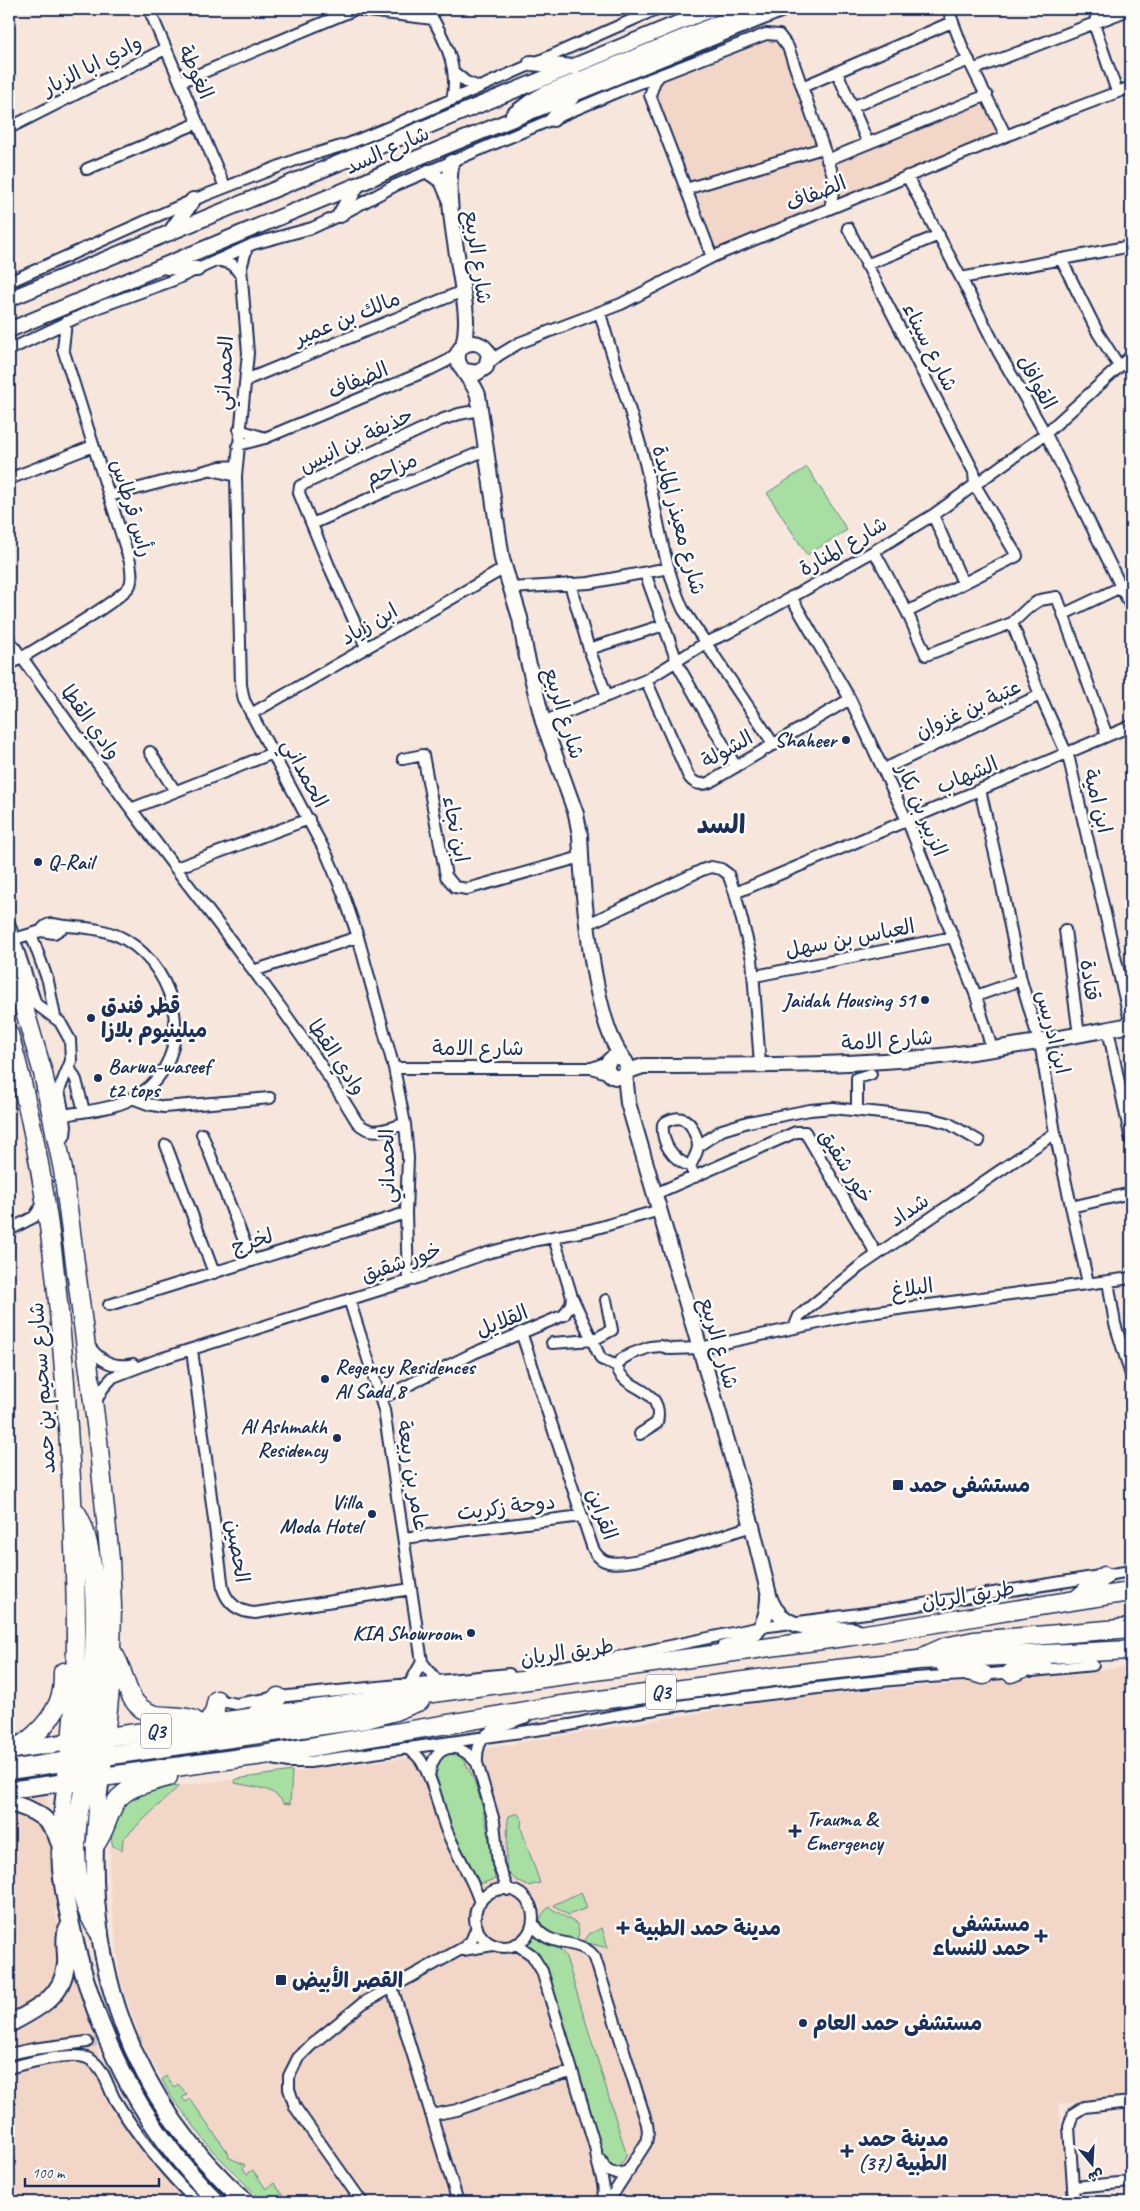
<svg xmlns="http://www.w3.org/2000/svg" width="1140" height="2211" font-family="Caveat,'Playpen Sans Arabic',sans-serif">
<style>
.built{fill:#f2d7c9}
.green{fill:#a7dea2;stroke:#618680}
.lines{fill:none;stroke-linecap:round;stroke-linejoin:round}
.street-tunnel{stroke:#cbc1c3;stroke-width:10;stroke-dasharray:10 5;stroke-linecap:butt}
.street-casing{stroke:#1b2f5e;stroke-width:14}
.secondary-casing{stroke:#1b2f5e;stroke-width:18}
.primary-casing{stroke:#1b2f5e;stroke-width:20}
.highway-casing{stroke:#1b2f5e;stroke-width:21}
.street{stroke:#fdfcf7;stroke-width:10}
.secondary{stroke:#fdfcf7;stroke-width:14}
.primary{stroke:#fdfcf7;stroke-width:16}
.highway{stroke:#fdfcf7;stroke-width:18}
.poi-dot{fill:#1b2f5e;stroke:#fdfcf7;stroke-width:2}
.labels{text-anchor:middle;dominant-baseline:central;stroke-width:5;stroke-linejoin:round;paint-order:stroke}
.shield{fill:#fdfcf7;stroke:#5f6c8c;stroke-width:1}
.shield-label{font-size:20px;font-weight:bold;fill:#1b2f5e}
.street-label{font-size:21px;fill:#1b2f5e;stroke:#fdfcf7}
.poi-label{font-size:21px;font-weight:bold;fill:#1b2f5e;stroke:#fdfcf7;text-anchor:start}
.district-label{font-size:26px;font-weight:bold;fill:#1b2f5e;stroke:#fdfcf7}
</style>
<rect width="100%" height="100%" fill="#f7e6dc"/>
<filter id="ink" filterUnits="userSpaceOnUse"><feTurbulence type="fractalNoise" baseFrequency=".02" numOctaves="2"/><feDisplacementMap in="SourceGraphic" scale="10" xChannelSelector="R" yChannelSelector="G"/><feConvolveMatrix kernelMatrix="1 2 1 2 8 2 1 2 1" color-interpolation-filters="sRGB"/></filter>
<g filter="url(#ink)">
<path class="built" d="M767 36 777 37 784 44 816 150 683 187 653 100 659 77Z
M986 100 1000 132 836 202 824 160Z
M818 153 832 204 711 254 686 191Z
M1131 1666V2096L1059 2104 1066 2196 1057 2202H265L212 2150 171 2096 140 2039 120 1979 109 1877 112 1830 153 1789 489 1748 795 1697 1053 1676Z
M47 1796 56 1916 101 2060 133 2123 200 2202H9V1801Z"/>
<path class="green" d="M807 467 847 530 807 555 767 493Z
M456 1753C481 1770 491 1850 495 1879L480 1884 453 1832 435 1772C436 1758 442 1755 456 1753Z
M292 1771 290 1804 283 1803C275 1787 251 1787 235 1783L236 1779Z
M179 1786 123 1839 122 1851 113 1846C110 1839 112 1830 114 1823 122 1793 152 1789 179 1786Z
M517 1813 522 1819 521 1828 540 1883 528 1886C502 1874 506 1869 507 1844 508 1834 506 1826 509 1816Z
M581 1892 587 1908 568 1915 553 1905Z
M549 1907 577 1924 579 1933 577 1940C559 1938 524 1929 549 1907Z
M602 1928 608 1948 584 1942 589 1934Z
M533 1931C544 1945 557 1942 566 1957L626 2153V2157L618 2168 613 2169 604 2165 545 1967 534 1950 524 1943Z
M166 2076 174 2087 178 2084 187 2094 182 2098 186 2102 190 2099 229 2154 228 2157 245 2165 243 2168 247 2174 253 2170 266 2189 274 2183 287 2202H265L256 2195 212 2150 171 2096 162 2080Z"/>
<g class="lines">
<path class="street-tunnel" d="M87 2042 145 2041"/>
<defs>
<path id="street" d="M149 9 225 187
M352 9 433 19
M427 9C443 35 460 68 452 100
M948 9 963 49 1006 136
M1099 9 1094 24 1117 92
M975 69 1131 9
M837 72 868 143
M455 73 466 82 479 87
M660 75 655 81 650 95 712 257
M180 82 356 9
M802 87 952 22
M852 107 969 60
M9 128 165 49
M827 160 987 95
M87 169 198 123
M907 176 961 278 999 353 1049 440 1131 607
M686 189 823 148
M848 228 974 472 975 485 1017 556 907 612
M247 247 241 268 248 353 236 476 241 685 244 700 327 855 343 893 358 937 394 1068 405 1124 408 1158 406 1213 408 1281
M1061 259 1098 333 1119 366
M217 260 232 264 241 275
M866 265 939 235
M961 278 1131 246
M9 282 193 200 298 159 348 144 394 125 657 9
M600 313C613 360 630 407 643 455 657 506 661 560 683 609L774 745
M9 350 99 307 174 280 253 244 312 228 340 215 396 185 619 91 766 34 779 35 788 47 832 172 834 188 830 208
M488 364 499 355 519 343 621 304 712 257 1057 115 1131 87
M246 380 463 291
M239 430 265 438
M238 445 265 438 431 369 447 361 460 350
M212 470 236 476
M9 479 93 446
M109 496 220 467 237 466
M933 515 963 583
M312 524 386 491 486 450
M874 551 907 612 926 655 1012 623 1029 607 1040 600 1057 597 1107 736
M645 573 679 667 736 767
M570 584 589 649 607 696
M512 588 589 583 669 568
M791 597 850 699 910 827 976 996 992 1049
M1064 614 1121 587
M1012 623 1040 695 1069 759 1131 1025
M9 640C50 696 89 753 131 809 207 912 291 1012 357 1122 372 1138 387 1128 405 1124
M366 647 329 566 299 493 300 486 441 420 459 414 480 410
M589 649 664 625
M9 665C30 652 122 601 130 585 133 578 131 570 130 562L63 349 66 322
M646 680 688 775C693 784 701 786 710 782L850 699
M251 714 505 568
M543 722 646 680 707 642 728 633 874 551 933 515 1044 435 1131 356
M150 752 175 791
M403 759 423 755 446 876 455 887 467 889 581 857
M884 769 1040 695
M980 790 998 867 1021 980 1041 1048 1055 1133 1088 1283
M131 809 273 753
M176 868 309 819
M735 893 1131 726
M9 923 36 1004 60 1022 70 1040 71 1061 59 1090 66 1126 65 1135 59 1146
M588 924 702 870 711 867 721 869 728 874 735 893 752 959 760 1064
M1065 930 1079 1035
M41 931C49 919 56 926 67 926 89 928 107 929 126 940 179 972 197 1055 140 1094 118 1109 90 1110 64 1115
M31 934 48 981 55 1017
M14 939 41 931 54 933 65 926
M253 971 358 937
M755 976 953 937
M976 996 1021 980
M1108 1029 1131 1140
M69 1067 76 1080 84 1111
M394 1068H592L608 1062
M592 1068 609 1074
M132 1098 148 1104 164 1107 270 1098
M857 1110V1078L871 1074
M202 1134 252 1261
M166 1145 214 1273
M698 1146 722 1130 748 1122 810 1110 833 1108 929 1118 948 1123 979 1141
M690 1166C693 1160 697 1154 698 1147 698 1142 696 1136 694 1132 688 1116 676 1115 663 1124 661 1143 673 1160 690 1166L695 1177
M655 1194 796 1132H805L877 1255
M1071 1207 1131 1193
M9 1230 34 1217 45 1201
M1108 1281 1115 1324 1131 1375
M572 1297 601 1359 617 1366
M349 1299 384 1410 422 1662 438 1682
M109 1305 406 1213
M794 1328 799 1316 859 1267 1055 1133
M521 1332 592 1546C595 1554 600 1560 608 1562 635 1568 722 1535 752 1526
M87 1343C98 1360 113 1369 133 1364
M552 1343 593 1340 612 1330 606 1300
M192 1350 223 1589C228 1604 239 1612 255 1613L411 1589
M382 1398 474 1353 564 1315 571 1304 572 1297 554 1238
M95 1403 103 1388 113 1377 157 1360 408 1281 487 1253 537 1240 590 1230 660 1210
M640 1434 657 1423C665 1385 622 1392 617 1366L622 1359 631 1354 650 1347 661 1346 671 1349 700 1348 861 1314 1131 1278
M404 1538 582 1516
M1032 1671 1093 1665
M528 1672 608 1659 761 1627 874 1612 1131 1571
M979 1675 1015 1672
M409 1685 422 1662
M217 1700 236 1704 278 1697 509 1674
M405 1748C414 1751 420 1757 424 1766 435 1785 438 1808 446 1829 456 1855 472 1876 480 1903
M268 1758 289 1762H310L570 1725C631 1711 692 1704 754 1696 824 1687 894 1678 965 1675
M429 1777C433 1745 456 1738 477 1763
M475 1918a29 29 0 1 1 58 0a29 29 0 1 1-58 0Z
M508 1890 498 1864 494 1821 477 1763C475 1730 499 1727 526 1717
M533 1923C547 1951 581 1936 595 1958L647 2124 648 2132 646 2143 608 2202
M516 1944 532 1955 542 1971 596 2150C596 2169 608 2183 602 2202
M463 1950 493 1945
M392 1987 458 2202
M9 2054 33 2049 87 2042
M9 2068C27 2063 70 2051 87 2058 103 2064 107 2085 114 2098 138 2137 165 2171 197 2202
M431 2115 457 2110 540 2080 572 2072
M601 2160C606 2175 616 2175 629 2171
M1073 2187 1131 2182
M362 2202 295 2107 289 2089V2076L298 2058 311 2045 363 2003 463 1948 471 1941 477 1927
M1074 2202 1069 2127 1073 2114 1084 2107 1131 2102"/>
<path id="secondary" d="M531 63 574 67
M513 115 530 102 544 94 730 18 746 9
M553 119 572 97
M452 162C444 196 458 256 463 292 466 311 468 327 463 346
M429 172 442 181 448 195
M340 215 357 185
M170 233 193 200
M167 267 197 269
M9 299 712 9
M9 330 357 185 405 163 783 9
M465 371 477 373 486 367 489 355C483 337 455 340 458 360 459 368 474 383 478 395L502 559 520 618 526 653 543 722 576 814 580 835C582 886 592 1019 623 1058
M607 1067a10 10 0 1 1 20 0a10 10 0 1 1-20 0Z
M626 1072 643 1066C739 1065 836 1067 932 1057 999 1050 1065 1037 1131 1025
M625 1074 628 1103 752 1526 770 1599C784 1635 823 1627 854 1630
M724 1648C754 1639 768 1629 768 1595"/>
<path id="primary" d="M13 1750 70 1742
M101 1777C77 1942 121 2090 246 2202
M9 1790 66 1782C62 1811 59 1840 61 1869 64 1898 71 1926 78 1954 104 2051 146 2131 217 2202
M9 1803C31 1808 53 1819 59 1842
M9 2024C35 2010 63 1998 66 1964 67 1952 63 1941 67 1929"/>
<path id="highway" d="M9 957 43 1073 63 1170 98 1440 110 1560 112 1607 110 1689 101 1777
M9 1034C51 1179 63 1329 71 1479 76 1579 81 1683 66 1782
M76 1512C101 1553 95 1645 92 1693 90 1712 87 1732 89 1750
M1076 1600 1104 1576
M113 1653C128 1674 123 1704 152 1714 166 1718 181 1714 194 1720
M927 1655 945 1647 974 1641 1131 1628
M945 1665 984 1675
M1011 1673 1043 1660
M253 1717 278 1697
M206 1724 214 1713 217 1700
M70 1742C328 1707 586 1673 844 1637 940 1624 1035 1605 1131 1592
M13 1750C33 1740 55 1718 61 1695 63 1688 63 1680 63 1672
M84 1769C86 1783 82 1797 79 1811 73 1852 75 1897 99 1932
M9 1770 69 1761 80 1758
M66 1782 263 1755 555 1706 811 1672 918 1660 1131 1650
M66 1782 76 1769 97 1757 366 1719 395 1711 420 1701
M95 1845C104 1833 106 1822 112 1809 121 1786 146 1784 168 1777"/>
</defs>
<use href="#street" class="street-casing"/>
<use href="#secondary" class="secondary-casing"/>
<use href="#primary" class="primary-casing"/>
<use href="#highway" class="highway-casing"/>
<use href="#street" class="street"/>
<use href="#secondary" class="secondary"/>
<use href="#primary" class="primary"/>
<use href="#highway" class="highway"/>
</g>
</g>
<g class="poi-dot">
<circle cx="846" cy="740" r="5"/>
<circle cx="38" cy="862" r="5"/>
<circle cx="925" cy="1000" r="5"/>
<circle cx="91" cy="1018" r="5"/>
<circle cx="98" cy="1078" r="5"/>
<circle cx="325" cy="1379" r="5"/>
<circle cx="337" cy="1438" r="5"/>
<rect x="892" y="1479" width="12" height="12" rx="2.5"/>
<circle cx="372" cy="1514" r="5"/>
<circle cx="471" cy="1633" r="5"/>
<path d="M792.5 1823.5h5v5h5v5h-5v5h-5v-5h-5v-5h5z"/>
<path d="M620.5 1920.5h5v5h5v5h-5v5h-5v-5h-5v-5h5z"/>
<path d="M1038.5 1928.5h5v5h5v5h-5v5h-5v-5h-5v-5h5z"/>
<rect x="275" y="1974" width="12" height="12" rx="2.5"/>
<circle cx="803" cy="2023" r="5"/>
<path d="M844.5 2143.5h5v5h5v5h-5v5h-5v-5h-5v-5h5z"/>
</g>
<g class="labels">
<g class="shield">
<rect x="646" y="1674.5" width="30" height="35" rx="4"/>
<rect x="141" y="1713.5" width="30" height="35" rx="4"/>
</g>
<g class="shield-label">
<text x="661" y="1692">Q3</text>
<text x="156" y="1731">Q3</text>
</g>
<g class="street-label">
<text transform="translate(92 65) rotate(-27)">وادي ابا الزبار</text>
<text transform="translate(196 72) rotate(66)">الغوطة</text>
<text transform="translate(387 150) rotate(-24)">شارع السد</text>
<text transform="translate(816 193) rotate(-22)">الضفاف</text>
<text transform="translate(478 257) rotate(82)">شارع الربيع</text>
<text transform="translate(347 318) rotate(-22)">مالك بن عمير</text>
<text transform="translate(930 347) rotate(63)">شارع سيناء</text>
<text transform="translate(224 373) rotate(-87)">الحمداني</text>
<text transform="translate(358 380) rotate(-23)">الضفاف</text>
<text transform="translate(1037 382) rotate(61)">القوافل</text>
<text transform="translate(356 440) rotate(-26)">حذيفة بن انيس</text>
<text transform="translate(391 469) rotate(-23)">مزاحم</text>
<text transform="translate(132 508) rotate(73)">رأس قرطاس</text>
<text transform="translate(679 520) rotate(75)">شارع معيذر المايدة</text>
<text transform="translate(843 546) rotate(-30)">شارع المنارة</text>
<text transform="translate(369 624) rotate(-30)">ابن زياد</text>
<text transform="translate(968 709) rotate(-25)">عتبة بن غزوان</text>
<text transform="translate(564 713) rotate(73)">شارع الربيع</text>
<text transform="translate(91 722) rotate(54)">وادي القطا</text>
<text transform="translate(727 749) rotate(-29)">الشولة</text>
<text transform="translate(305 773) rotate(62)">الحمداني</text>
<text transform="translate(967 775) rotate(-23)">الشهاب</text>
<text transform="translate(1098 801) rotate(77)">ابن امية</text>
<text transform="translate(922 810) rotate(67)">الزبير بن بكار</text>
<text transform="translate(456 829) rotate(79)">ابن نجاء</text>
<text transform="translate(850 938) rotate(-11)">العباس بن سهل</text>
<text transform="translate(1090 980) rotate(82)">قتادة</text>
<text transform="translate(1053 1032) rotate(76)">ابن ادريس</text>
<text transform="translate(887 1040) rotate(-4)">شارع الامة</text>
<text x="478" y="1048">شارع الامة</text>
<text transform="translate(337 1057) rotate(56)">وادي القطا</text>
<text transform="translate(387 1166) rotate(-91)">الحمداني</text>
<text transform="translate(846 1166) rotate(58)">خور شقيق</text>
<text transform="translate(909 1210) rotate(-34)">شداد</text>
<text transform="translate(252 1241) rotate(-17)">لخرج</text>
<text transform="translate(401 1262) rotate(-19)">خور شقيق</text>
<text transform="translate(912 1288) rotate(-8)">البلاغ</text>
<text transform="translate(502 1321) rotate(-22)">القلايل</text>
<text transform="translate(719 1343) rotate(74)">شارع الربيع</text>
<text transform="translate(42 1388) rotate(-94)">شارع سحيم بن حمد</text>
<text transform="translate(413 1476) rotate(81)">عامر بن ربيعة</text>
<text transform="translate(506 1507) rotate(-7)">دوحة زكريت</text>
<text transform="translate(602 1514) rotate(70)">القراين</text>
<text transform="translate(238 1551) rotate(81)">الحصين</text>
<text transform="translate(968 1595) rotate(-9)">طريق الريان</text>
<text transform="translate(567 1652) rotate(-8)">طريق الريان</text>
</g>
<g class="poi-label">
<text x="836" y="740" text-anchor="end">Shaheer</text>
<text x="48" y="862">Q-Rail</text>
<text x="915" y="1000" text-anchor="end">Jaidah Housing 51</text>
<text x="101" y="1006">قطر فندق<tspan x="101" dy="24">ميلينيوم بلازا</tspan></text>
<text x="108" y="1066">Barwa-waseef<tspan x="108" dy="24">t2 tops</tspan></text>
<text x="335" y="1367">Regency Residences<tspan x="335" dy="24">Al Sadd 8</tspan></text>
<text x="327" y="1426" text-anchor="end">Al Ashmakh<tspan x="327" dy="24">Residency</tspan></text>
<text x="909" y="1485">مستشفى حمد</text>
<text x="362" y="1502" text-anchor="end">Villa<tspan x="362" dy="24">Moda Hotel</tspan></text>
<text x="461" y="1633" text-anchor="end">KIA Showroom</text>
<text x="806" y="1819">Trauma &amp;<tspan x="806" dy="24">Emergency</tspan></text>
<text x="1030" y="1924" text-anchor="end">مستشفى<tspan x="1030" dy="24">حمد للنساء</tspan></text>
<text x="634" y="1928">مدينة حمد الطبية</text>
<text x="292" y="1980">القصر الأبيض</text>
<text x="813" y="2023">مستشفى حمد العام</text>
<text x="858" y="2139">مدينة حمد<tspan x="858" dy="24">الطبية (37)</tspan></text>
</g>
<g class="district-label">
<text x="721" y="824">السد</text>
</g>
</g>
<rect width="1140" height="2211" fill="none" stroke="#fdfcf7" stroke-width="30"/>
<rect x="15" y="15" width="1110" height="2181" fill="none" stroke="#1b2f5e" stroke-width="2" filter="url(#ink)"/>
<g transform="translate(1092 2164) rotate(162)" stroke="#fdfcf7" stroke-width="4" paint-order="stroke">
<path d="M0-4L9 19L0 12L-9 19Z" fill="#1b2f5e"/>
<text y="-8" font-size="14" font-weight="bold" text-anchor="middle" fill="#1b2f5e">ش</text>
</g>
<path d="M25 2178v8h134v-8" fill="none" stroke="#1b2f5e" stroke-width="2.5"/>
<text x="32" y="2178" font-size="15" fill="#1b2f5e" stroke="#fdfcf7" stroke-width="4" paint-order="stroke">100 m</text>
</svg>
